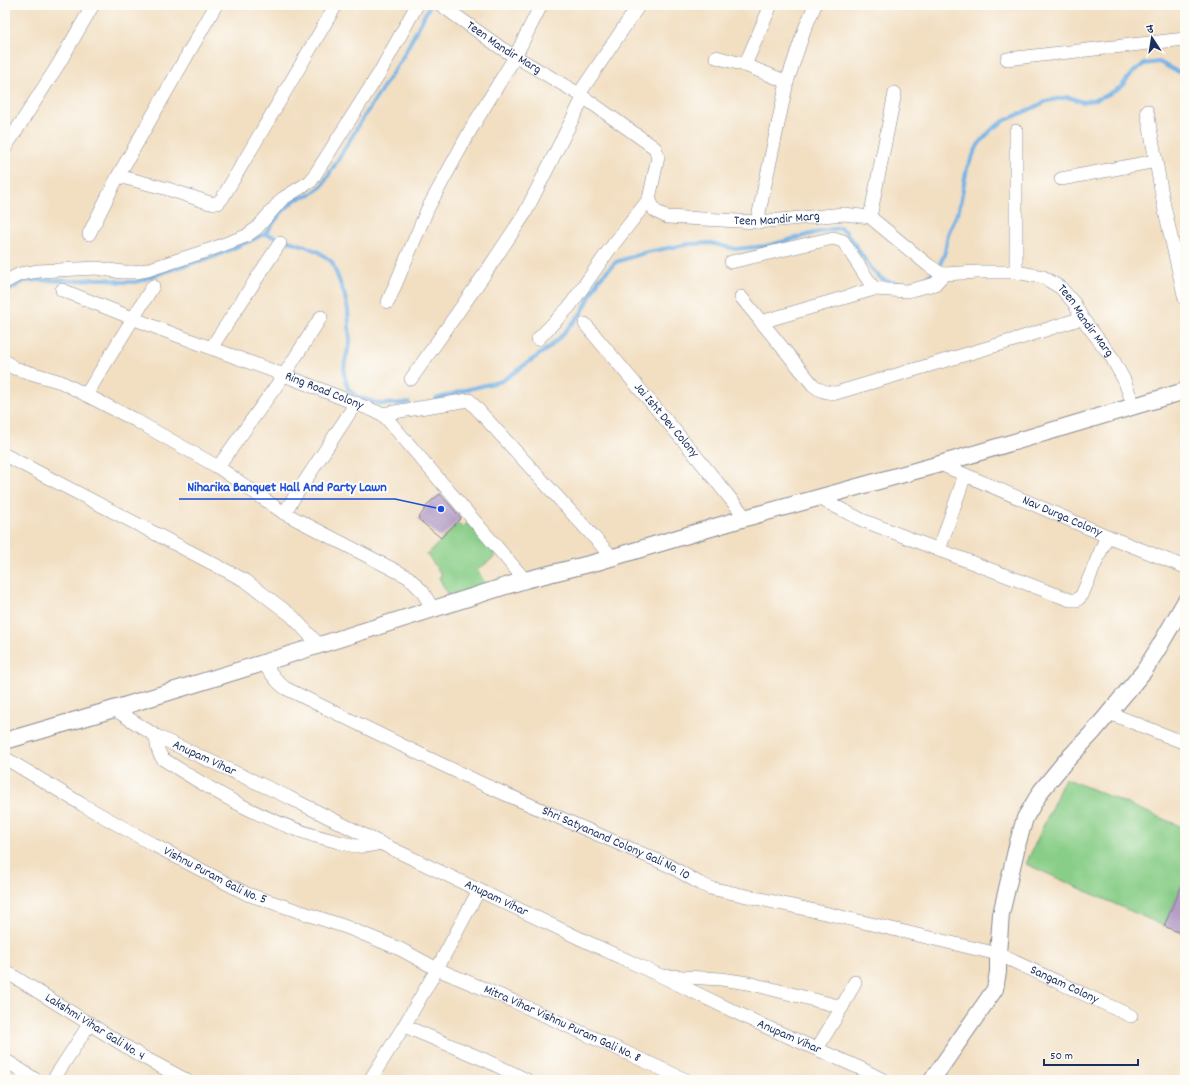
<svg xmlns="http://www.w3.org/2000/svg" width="1190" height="1085" font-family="Dekko,'Playpen Sans Deva',sans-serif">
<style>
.green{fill:#89ce88;stroke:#527e73}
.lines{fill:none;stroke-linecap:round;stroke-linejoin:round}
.stream{stroke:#73b2e6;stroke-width:4}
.building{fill:#b39dc6}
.minor-casing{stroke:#868790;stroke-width:14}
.tertiary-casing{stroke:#868790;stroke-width:18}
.minor{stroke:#fff;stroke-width:13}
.tertiary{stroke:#fff;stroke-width:16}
.labels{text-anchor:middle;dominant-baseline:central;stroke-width:4;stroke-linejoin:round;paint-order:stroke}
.street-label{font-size:13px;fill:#1b2f5e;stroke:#fdfcf7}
.leader{fill:none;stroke:#1d4ed8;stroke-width:1.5}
.callout-dot{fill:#1d4ed8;stroke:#fdfcf7;stroke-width:1.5}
.callout-label{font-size:14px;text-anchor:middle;font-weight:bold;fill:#1d4ed8;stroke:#fdfcf7;stroke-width:4;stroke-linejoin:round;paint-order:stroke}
</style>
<rect width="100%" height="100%" fill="#fdfcf7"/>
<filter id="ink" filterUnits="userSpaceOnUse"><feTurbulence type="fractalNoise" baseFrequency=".025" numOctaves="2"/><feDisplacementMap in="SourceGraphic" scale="8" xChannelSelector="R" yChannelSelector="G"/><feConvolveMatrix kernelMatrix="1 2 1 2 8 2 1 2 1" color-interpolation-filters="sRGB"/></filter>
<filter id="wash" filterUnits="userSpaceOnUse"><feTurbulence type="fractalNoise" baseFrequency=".012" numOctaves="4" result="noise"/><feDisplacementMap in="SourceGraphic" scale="16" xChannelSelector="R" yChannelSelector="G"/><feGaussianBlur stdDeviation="0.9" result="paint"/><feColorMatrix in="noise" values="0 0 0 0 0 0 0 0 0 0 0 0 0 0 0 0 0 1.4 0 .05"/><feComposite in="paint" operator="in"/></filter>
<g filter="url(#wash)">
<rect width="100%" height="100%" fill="#f2dfc2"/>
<path class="green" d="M468 522 496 556 477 570 486 584 448 596 439 577 442 575 427 555 458 523 462 528Z
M1065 778 1185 828V878L1164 926 1026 864Z"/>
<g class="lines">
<path class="stream" d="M265 234 282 212 296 199 310 195 322 186 360 123 402 58 430 5
M920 282 924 280 939 267 945 252 948 234 959 209 967 168 978 145 992 129 1004 121 1033 108 1047 101 1068 97 1083 102 1097 99 1107 95 1121 87 1132 73 1144 64 1159 62 1174 70 1185 74
M5 294 7 292 24 281 36 280 76 281 92 279H108L120 282H136L169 270 216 256 265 234 305 246 319 252 332 262 344 293 348 310 350 343 345 361 344 373 348 389 358 397 380 404 409 403
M436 399 465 390 502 381 550 347 565 332 582 312 599 279 616 262 647 252 690 244 711 243 735 249 766 246 826 230 840 228 846 232C856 244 869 270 882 279 888 283 904 284 912 285"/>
</g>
<g id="blocks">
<path class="building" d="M440 494 461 518 441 538 418 519 429 503Z
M1185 878V935L1164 926Z"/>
</g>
</g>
<g filter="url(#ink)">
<use href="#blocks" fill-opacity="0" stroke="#868790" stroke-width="1"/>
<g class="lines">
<defs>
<g id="minor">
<path id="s1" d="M441 5 501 48 579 94 655 148 658 157 649 199 655 211 667 217 757 222 844 214 870 217 928 265 940 273 944 274 978 272H1016L1043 277 1061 288 1074 303 1082 318 1111 356 1124 380 1134 406"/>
<path d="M716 57 745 65 787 82"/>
<path d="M1007 59 1185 39"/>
<path d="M745 65 771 5"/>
<path d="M579 94 639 5"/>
<path d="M1147 111 1164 206 1185 299"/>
<path d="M5 148 58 65 93 5"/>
<path d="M118 176 168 189 210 203H218L223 197 336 5"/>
<path d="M1061 179 1156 161"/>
<path d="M870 217 895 93"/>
<path d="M757 222 787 82 804 31 815 5"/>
<path d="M89 234 118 176 216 5"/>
<path d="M731 262 833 238 843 241 874 289"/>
<path d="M1016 272V131"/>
<path d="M5 282 20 274 39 271 97 268 122 272H136L147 270 209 250 246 236 257 228 282 199 311 181 380 72 417 5"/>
<path id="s2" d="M62 290 160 329 284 375 382 414 388 420 525 580"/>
<path d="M741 297 813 385C820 391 826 393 836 393L1014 340 1082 318"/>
<path d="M388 302 428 208 471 129 515 57 541 5"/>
<path d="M761 322 874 289 907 291 935 284 944 274"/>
<path id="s3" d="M585 324 692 451 746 518"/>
<path d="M538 339 569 307 609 250 649 199"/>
<path d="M211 348 280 243"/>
<path d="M5 361 14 368 61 382 135 420 218 467 284 513 408 577 422 591 433 609"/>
<path d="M411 379 484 275 524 215 583 98"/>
<path d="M86 395 153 286"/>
<path d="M382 414 469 400 613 558"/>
<path d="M5 455 246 581 292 616 319 645"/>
<path id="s4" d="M940 464 1107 536 1185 567"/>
<path d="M218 467 284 375 321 317"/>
<path d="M819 498 862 520 939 550 1070 600H1077L1082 595 1107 536"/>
<path d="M284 513 356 403"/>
<path d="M939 550 965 475"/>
<path id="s5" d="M263 663 278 682 285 688 428 758 487 786 670 866 699 883 710 888 829 914 998 954 1131 1016"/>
<path id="s6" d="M114 709 156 736 288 797 380 843 581 939 661 976 762 1025 862 1069 883 1080"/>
<path d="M1109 713 1185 743"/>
<path d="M156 736C157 745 157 752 163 759 216 793 273 827 335 841 343 843 351 846 359 846 366 847 373 845 380 843"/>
<path id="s7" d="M5 758 83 805 154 845 247 894 346 927 400 949 437 969 513 1001 686 1080"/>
<path id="s8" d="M5 971 141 1056 186 1080"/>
<path d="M667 976 721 979 748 983 842 1007"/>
<path d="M404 1026 485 1060 527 1080"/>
<path d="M817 1049 842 1007 855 982"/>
<path d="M5 1060 36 1080"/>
<path d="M53 1080 90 1023"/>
<path d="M370 1080 404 1026 437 969 479 890"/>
</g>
<path id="tertiary" d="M5 741 114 709 263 663 525 580 597 562 738 520 940 464 1185 391
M932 1080 995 989 998 972V954L1001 914 1018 842 1025 818 1041 791 1064 763 1094 731 1144 671 1159 647 1185 602"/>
</defs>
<use href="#minor" class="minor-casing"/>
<use href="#tertiary" class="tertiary-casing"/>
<use href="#minor" class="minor"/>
<use href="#tertiary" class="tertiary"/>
</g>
</g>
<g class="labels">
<g class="street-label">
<text stroke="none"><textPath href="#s1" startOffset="76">Teen Mandir Marg</textPath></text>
<text stroke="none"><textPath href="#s1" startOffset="447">Teen Mandir Marg</textPath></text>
<text stroke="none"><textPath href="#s1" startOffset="796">Teen Mandir Marg</textPath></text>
<text stroke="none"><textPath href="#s2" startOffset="281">Ring Road Colony</textPath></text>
<text stroke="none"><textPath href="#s3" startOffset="126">Jai Isht Dev Colony</textPath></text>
<text stroke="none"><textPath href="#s4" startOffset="133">Nav Durga Colony</textPath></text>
<text stroke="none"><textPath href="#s6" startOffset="103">Anupam Vihar</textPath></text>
<text stroke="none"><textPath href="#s5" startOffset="399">Shri Satyanand Colony Gali No. 10</textPath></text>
<text stroke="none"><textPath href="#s7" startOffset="241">Vishnu Puram Gali No. 5</textPath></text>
<text stroke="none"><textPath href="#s6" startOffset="427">Anupam Vihar</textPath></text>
<text stroke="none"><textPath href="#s5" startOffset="872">Sangam Colony</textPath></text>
<text stroke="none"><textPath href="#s7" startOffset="619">Mitra Vihar Vishnu Puram Gali No. 8</textPath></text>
<text stroke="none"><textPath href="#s8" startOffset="106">Lakshmi Vihar Gali No. 4</textPath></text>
<text stroke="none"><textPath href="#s6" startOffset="751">Anupam Vihar</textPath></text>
</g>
</g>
<path class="leader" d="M441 509L395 499H179"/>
<circle class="callout-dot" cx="441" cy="509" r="4"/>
<g class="callout-label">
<text x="287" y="491">Niharika Banquet Hall And Party Lawn</text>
</g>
<rect width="1190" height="1085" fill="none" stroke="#fdfcf7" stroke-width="20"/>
<g transform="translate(1152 38) rotate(348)" stroke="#fdfcf7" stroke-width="3" paint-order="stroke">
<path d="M0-3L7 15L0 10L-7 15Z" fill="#1b2f5e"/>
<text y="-6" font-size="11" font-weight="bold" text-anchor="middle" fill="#1b2f5e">उ</text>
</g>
<path d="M1044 1059v6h94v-6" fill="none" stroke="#1b2f5e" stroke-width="2"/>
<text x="1050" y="1059" font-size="12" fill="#1b2f5e" stroke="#fdfcf7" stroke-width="3" paint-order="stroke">50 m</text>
</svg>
